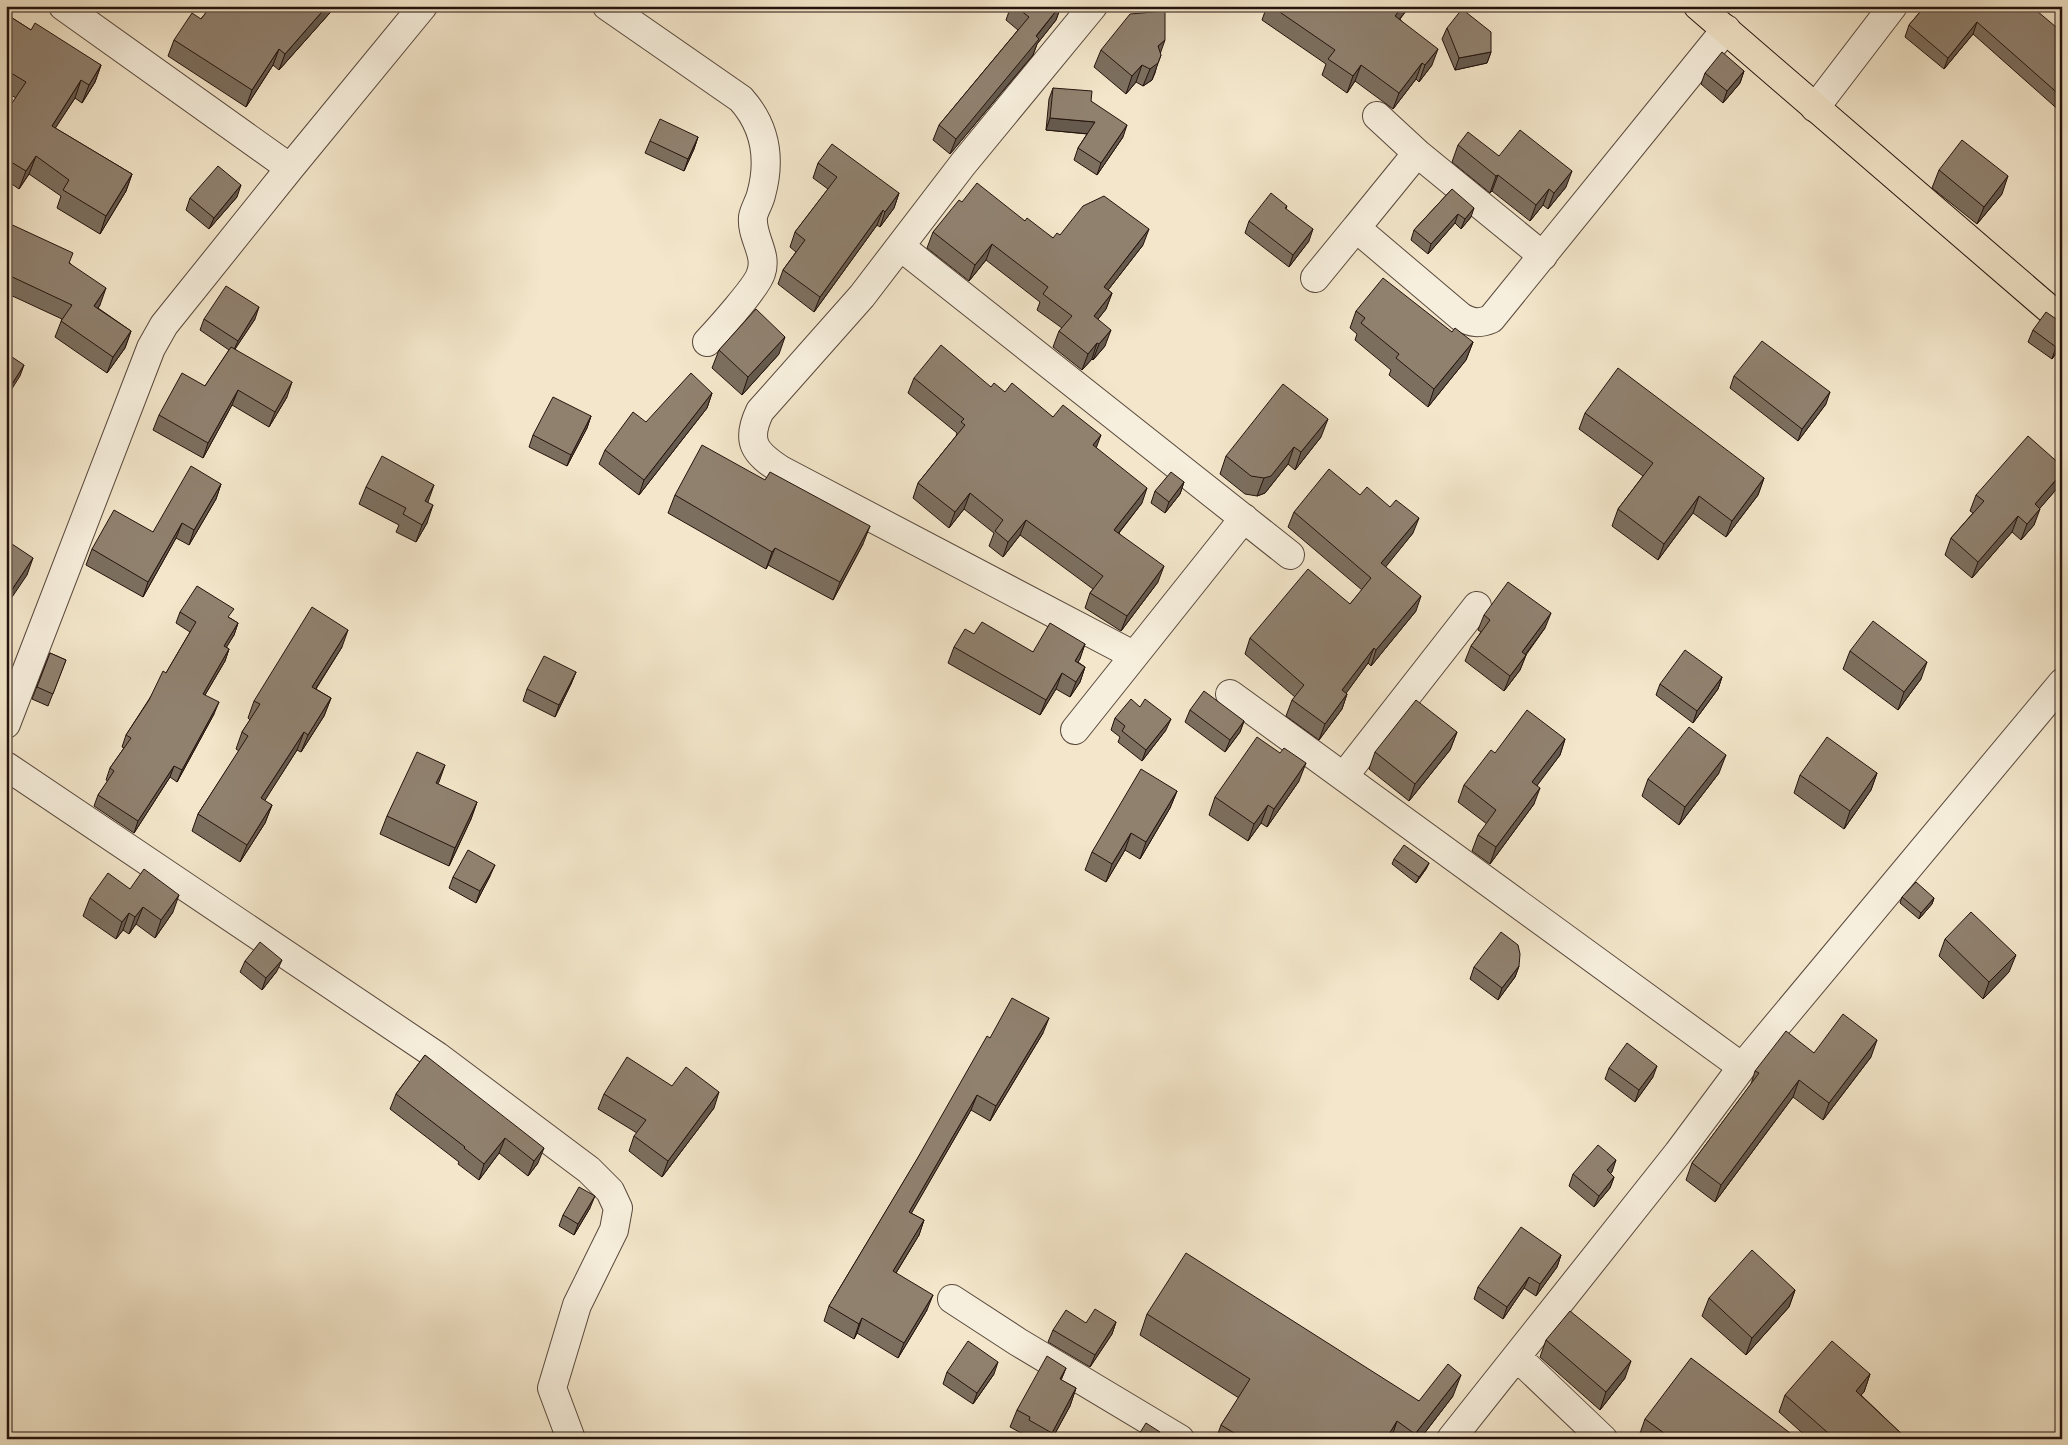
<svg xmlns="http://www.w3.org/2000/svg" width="2068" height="1445" font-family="'IM FELL DW Pica',serif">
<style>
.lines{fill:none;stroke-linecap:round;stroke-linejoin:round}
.minor-casing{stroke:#58483c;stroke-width:30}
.major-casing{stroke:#24130d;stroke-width:30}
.minor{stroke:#f7efdd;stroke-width:28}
.major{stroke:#f3e6ca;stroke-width:28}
.wall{fill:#7c6f5f;stroke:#24130d}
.shaded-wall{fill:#655a4e;stroke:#24130d}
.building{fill:#90816f;stroke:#24130d}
</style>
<rect width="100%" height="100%" fill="#f3e6ca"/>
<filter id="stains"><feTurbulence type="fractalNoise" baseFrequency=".004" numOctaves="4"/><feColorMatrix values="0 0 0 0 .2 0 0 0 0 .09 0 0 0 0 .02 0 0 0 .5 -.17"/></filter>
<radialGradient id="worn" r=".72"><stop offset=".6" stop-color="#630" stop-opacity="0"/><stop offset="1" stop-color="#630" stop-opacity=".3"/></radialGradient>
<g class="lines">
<defs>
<path id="minor" d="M63 6 290 168
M607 6 741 99C766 127 771 159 761 195 759 203 754 210 753 217 751 237 768 254 761 273 758 286 718 330 707 342
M1093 6 963 164 862 296 760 411C745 442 755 453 781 470L1133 655
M1815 108 1893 6
M1377 116 1417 153 1543 256
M1417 153 1356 228 1461 317C1472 323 1479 324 1491 319L1726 29
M901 247 1290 555
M1315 278 1356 228
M1230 694 1742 1067
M6 724 151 348 164 325 290 168 423 6
M1075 730 1244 518
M6 766 437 1056 589 1170 610 1191 618 1208 614 1230 577 1305 552 1388 571 1439
M1344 776 1477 606
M952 1299 1018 1342 1180 1439
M1517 1357 1603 1439
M1451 1439 1678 1153 1742 1067 2062 683"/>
<path id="major" d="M1698 6 2062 320"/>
</defs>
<use href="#minor" class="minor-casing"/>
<use href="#major" class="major-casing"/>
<use href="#minor" class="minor"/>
<use href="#major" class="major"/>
</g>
<path class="wall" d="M211 6H336L279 70 273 65 246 107 168 56 174 40 201 19Z
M1011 6H1061L1056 20 1037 44 1033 55 950 154 933 140 939 125 1018 30 1006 20Z
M1267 6H1410L1400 19 1432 65 1419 82 1416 79 1393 109 1355 81 1347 93 1322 75 1326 64 1262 20Z
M1925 6 2062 32V113L1973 34 1944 69 1905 37 1909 25Z
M6 14 31 30 101 65 95 82 82 103 75 98 55 128 132 174 126 191 100 234 57 208 61 196 29 174 19 189 6 180V112L16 98 6 92Z
M1447 28 1491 52 1487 63 1455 70 1442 39Z
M1101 50 1160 52 1155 73 1152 80 1143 86 1136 82 1126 94 1094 67Z
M1744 71 1740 83 1723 103 1701 84 1705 73Z
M1053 88 1091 101 1123 137 1097 175 1074 160 1078 148 1087 134 1046 130 1049 99Z
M698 137 694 149 684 171 645 153 650 141Z
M1458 145 1499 156 1566 187 1548 209 1543 205 1530 221 1492 191 1490 193 1452 162Z
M818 163 899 193 894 208 880 227 877 225 814 312 778 284 783 270 796 252 790 247 795 232 828 189 813 178Z
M1939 170 2002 194 1977 224 1932 188Z
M1452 189 1471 217 1461 229 1455 223 1428 254 1411 240 1414 230Z
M237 197 209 229 186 210 190 198Z
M962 202 1025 221 1053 238 1060 235 1143 245 1108 290 1112 293 1106 309 1098 319 1105 346 1093 360 1092 359 1082 370 1053 347 1059 331 1062 328 1037 310 1040 302 986 260 969 281 927 248 933 232Z
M1287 206 1286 209 1309 241 1289 267 1245 233 1249 221Z
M6 212V222L70 263 100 305 98 308 131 331 125 348 107 373 55 337 62 319 6 293Z
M1356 311 1452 332 1473 342 1466 360 1428 407 1389 375 1391 370 1355 340 1357 334 1350 328Z
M204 319H255L235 349 287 397 269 427 232 405 203 458 153 430 159 415 205 386 229 350 200 330Z
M2033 330 2062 345 2052 359 2028 342Z
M719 350 779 354 742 395 712 368Z
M1734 376 1826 404 1798 441 1730 388Z
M914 378 991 387 1005 392 1053 417 1096 448 1142 503 1119 533 1158 582 1121 631 1085 608 1090 593 1093 589 1020 535 1003 557 989 546 994 533 964 509 949 528 913 498 918 483 956 436 957 433 908 393Z
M712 393 707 408 639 495 599 464 605 450 646 422Z
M1585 413 1764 478 1758 495 1726 537 1693 513 1658 560 1612 526 1618 509 1643 476 1579 429Z
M591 416 587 428 567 466 529 447 533 435Z
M1321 437 1295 470 1288 464 1265 493 1257 496 1245 494 1220 474 1226 456Z
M2062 466V480L2060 485 2039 509 2034 525 2021 540 2012 532 1972 578 1945 555 1951 538 1973 513 1970 511 1976 495Z
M1184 482 1180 494 1165 513 1151 503 1155 491Z
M221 484 216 499 189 545 176 538 143 597 86 565 92 549 153 532Z
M366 487 428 502 427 523 416 542 396 532 399 525 359 504Z
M675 495 863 544 833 600 768 565 766 569 668 513Z
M1360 495 1413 533 1385 567 1416 611 1371 666 1368 663 1346 693 1347 694 1342 709 1319 740 1286 716 1292 700 1295 697 1245 654 1250 638 1350 604 1362 590 1288 527 1294 512Z
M180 612 230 618 238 623 234 635 226 647 229 649 225 661 205 695 214 714 177 782 170 777 134 833 94 806 98 795 108 781 106 780 110 768 124 748 122 747 126 735 166 673 190 632 176 623Z
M1484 615 1545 628 1526 655 1520 670 1504 691 1465 661 1471 646 1481 632 1478 630Z
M974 634 1033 652 1085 644 1078 662 1085 667 1080 682 1070 697 1056 689 1040 715 948 663 954 647Z
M342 647 316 689 331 698 324 716 301 752 297 750 264 801 272 805 265 823 240 862 192 831 198 814 239 751 236 749 242 732 250 720 248 718 254 701Z
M1850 651 1921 679 1898 710 1843 669Z
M50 653 66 660 48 706 32 699Z
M576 672 571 684 555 717 523 701 527 689Z
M1722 677 1718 689 1693 723 1656 695 1660 684Z
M1190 710 1244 721 1240 732 1225 752 1185 722Z
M1115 718 1166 730 1142 761 1118 742 1120 737 1111 730Z
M1457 732 1450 750 1409 801 1369 769 1375 752Z
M1565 739 1560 755 1537 785 1534 804 1490 864 1472 851 1478 835 1487 824 1458 802 1464 785 1495 753Z
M1719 773 1679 825 1642 796 1648 779Z
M1877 773 1871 790 1844 829 1794 793 1800 775Z
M1299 781 1267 827 1261 823 1248 841 1209 815 1215 797Z
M1177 791 1170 808 1140 859 1125 850 1106 882 1085 870 1092 852Z
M477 802 471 819 449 866 380 834 387 816Z
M1394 859 1429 863 1426 869 1416 883 1392 864Z
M490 876 476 903 449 888 453 877Z
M130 889 173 912 155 938 136 924 129 934 123 930 116 939 83 916 90 898Z
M1902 897 1934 898 1932 904 1919 919 1900 903Z
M1945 939 2009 972 1983 999 1939 956Z
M245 961 277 971 262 990 240 972Z
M1519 966 1515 977 1498 1000 1470 979 1474 967Z
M1043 1033 990 1121 971 1110 911 1213 924 1220 919 1235 896 1273 927 1310 898 1358 857 1333 854 1339 824 1321 829 1306 990 1038Z
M1814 1053 1871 1057 1823 1120 1793 1097 1715 1202 1686 1180 1692 1163 1751 1084 1755 1071Z
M425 1055 538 1163 528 1176 499 1153 479 1180 458 1164 459 1162 390 1109 396 1094Z
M1609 1068 1653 1077 1635 1102 1605 1079Z
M672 1086 714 1108 662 1177 629 1151 634 1136 637 1133 598 1109 604 1094Z
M1612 1172 1610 1173 1614 1177 1610 1188 1594 1207 1569 1186 1573 1174Z
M590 1208 574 1235 559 1226 563 1215Z
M1561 1255 1557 1267 1536 1296 1524 1288 1503 1319 1474 1299 1478 1287Z
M1795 1290 1789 1307 1746 1355 1702 1316 1709 1298Z
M1147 1314 1419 1401 1453 1396 1420 1439H1216L1221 1425 1239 1398 1140 1335Z
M1116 1322 1112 1334 1090 1367 1048 1342 1053 1330 1086 1323Z
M1546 1340 1625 1378 1600 1410 1540 1357Z
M1066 1368 1061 1380 1076 1388 1070 1406 1052 1439H1025L1022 1437 1023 1434 1010 1427 1017 1410Z
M947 1372 994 1374 973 1404 943 1384Z
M1870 1374 1864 1392 1861 1395 1907 1439H1809L1779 1412 1785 1395Z
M1645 1419 1798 1439H1638Z"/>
<path class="shaded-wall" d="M327 6H336L279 70 285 54Z
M1060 6H1061L1056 20 1037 44 1033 55 950 154 956 139Z
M1403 6H1410L1389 32 1395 16Z
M1977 22 1973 34 1944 69 1948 58Z
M1165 40 1159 57 1158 46Z
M279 49 273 65 246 107 252 90Z
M1438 49 1432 65 1419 82 1425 65Z
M1491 52 1487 63 1455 70 1459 58Z
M1161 55 1152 80 1143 86 1150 69Z
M1422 63 1416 79 1393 109 1399 93Z
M101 65 95 82 82 103 89 85Z
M1142 65 1136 82 1126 94 1132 76Z
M1361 65 1355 81 1347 93 1353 76Z
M1744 71 1740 83 1723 103 1727 91Z
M81 80 75 98 45 144 52 126Z
M1050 118 1095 122 1090 134 1046 130Z
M1127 125 1123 137 1097 175 1101 163Z
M698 137 694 149 684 171 688 159Z
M36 156 29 174 19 189 26 171Z
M1572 171 1566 187 1548 209 1554 193Z
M132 174 126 191 100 234 106 216Z
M1498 175 1492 191 1490 193 1496 176Z
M2008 176 2002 194 1977 224 1984 207Z
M241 185 237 197 209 229 214 218Z
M1549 189 1543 205 1530 221 1536 205Z
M899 193 894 208 880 227 885 212Z
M1474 208 1471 217 1461 229 1465 219Z
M883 210 877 225 814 312 820 297Z
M1458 214 1455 223 1428 254 1431 244Z
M1149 229 1143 245 1098 303 1104 287Z
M1313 229 1309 241 1289 267 1293 255Z
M992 244 986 260 969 281 975 265Z
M106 288 100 305 88 322 94 306Z
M1112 293 1106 309 1088 332 1094 316Z
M259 307 255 319 233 352 238 341Z
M1111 330 1105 346 1093 360 1099 344Z
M131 331 125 348 107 373 113 357Z
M785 337 779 354 742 395 748 377Z
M2062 340V345L2052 359 2056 347Z
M1473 342 1466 360 1428 407 1434 389Z
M1097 343 1092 359 1082 370 1088 354Z
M24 365 20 376 6 398 7 392Z
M292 382 287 397 269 427 275 412Z
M238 390 232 405 203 458 208 443Z
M1830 392 1826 404 1798 441 1802 429Z
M712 393 707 408 639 495 644 480Z
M591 416 587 428 567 466 571 455Z
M1328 419 1321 437 1295 470 1301 452Z
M1101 435 1095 451 1093 445Z
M1294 447 1288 464 1265 493 1257 496 1264 478Z
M2062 473V480L2060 485 2029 521 2035 504Z
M1764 478 1758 495 1726 537 1732 521Z
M1184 482 1180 494 1165 513 1169 502Z
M221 484 216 499 189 545 194 530Z
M434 485 428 502 419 518 425 501Z
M1147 488 1142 503 1109 545 1114 530Z
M970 493 964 509 949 528 955 512Z
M1699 496 1693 513 1658 560 1664 544Z
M433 505 427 523 416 542 422 525Z
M2040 509 2034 525 2021 540 2027 524Z
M2018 516 2012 532 1972 578 1978 562Z
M1419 518 1413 533 1376 579 1381 563Z
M1026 520 1020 535 1003 557 1008 542Z
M182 523 176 538 143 597 148 582Z
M870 526 863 544 833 600 840 582Z
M775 548 768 565 766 569 772 552Z
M33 558 27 575 6 606V599L7 597Z
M1164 566 1158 582 1121 631 1127 616Z
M1421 596 1416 611 1371 666 1376 650Z
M1551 613 1545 628 1516 667 1522 652Z
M238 623 234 635 220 658 224 646Z
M348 630 342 647 306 704 312 687Z
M1085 644 1080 659 1069 676 1075 661Z
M1374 648 1368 663 1337 706 1342 690Z
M229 649 225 661 199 705 203 694Z
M1526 655 1520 670 1504 691 1510 676Z
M1927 662 1921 679 1898 710 1904 692Z
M1085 667 1080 682 1070 697 1076 682Z
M576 672 571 684 555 717 559 705Z
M1062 673 1056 689 1040 715 1046 700Z
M1722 677 1718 689 1693 723 1697 711Z
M1347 694 1342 709 1319 740 1325 724Z
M331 698 324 716 301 752 308 735Z
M219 702 214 714 177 782 182 770Z
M1171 719 1166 730 1142 761 1146 750Z
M1244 721 1240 732 1225 752 1230 740Z
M304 732 297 750 255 816 261 798Z
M1457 732 1450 750 1409 801 1415 784Z
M1565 739 1560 755 1527 799 1532 782Z
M1726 755 1719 773 1679 825 1685 807Z
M1306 763 1299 781 1267 827 1274 809Z
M445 765 439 782 430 800 436 783Z
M174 766 170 777 134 833 138 821Z
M1877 773 1871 790 1844 829 1850 811Z
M1540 788 1534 804 1490 864 1496 847Z
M1177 791 1170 808 1140 859 1146 842Z
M477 802 471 819 449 866 455 848Z
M272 805 265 823 240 862 247 845Z
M1268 805 1261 823 1248 841 1254 824Z
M1131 833 1125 850 1106 882 1112 864Z
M1429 863 1426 869 1416 883 1419 877Z
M495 865 490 876 476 903 480 891Z
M179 895 173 912 155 938 161 920Z
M1934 898 1932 904 1919 919 1921 913Z
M143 907 136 924 129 934 135 917Z
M129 913 123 930 116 939 122 922Z
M2016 955 2009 972 1983 999 1989 982Z
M282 960 277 971 262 990 266 978Z
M1519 966 1515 977 1498 1000 1502 988Z
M1049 1018 1043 1033 990 1121 996 1106Z
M1877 1040 1871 1057 1823 1120 1829 1103Z
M1657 1066 1653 1077 1635 1102 1639 1090Z
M1799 1080 1793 1097 1715 1202 1721 1185Z
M719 1092 714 1108 662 1177 668 1161Z
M977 1095 971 1110 904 1226 909 1212Z
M505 1138 499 1153 479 1180 484 1164Z
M544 1148 538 1163 528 1176 534 1161Z
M1616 1160 1612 1172 1603 1182 1607 1170Z
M1614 1177 1610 1188 1594 1207 1599 1196Z
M595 1196 590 1208 574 1235 578 1224Z
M924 1220 919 1235 888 1286 893 1271Z
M1561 1255 1557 1267 1536 1296 1540 1284Z
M1529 1277 1524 1288 1503 1319 1507 1307Z
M1795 1290 1789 1307 1746 1355 1752 1338Z
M933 1295 927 1310 898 1358 904 1343Z
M862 1318 857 1333 854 1339 859 1324Z
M1116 1322 1112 1334 1090 1367 1095 1355Z
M1631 1361 1625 1378 1600 1410 1606 1392Z
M998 1362 994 1374 973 1404 977 1393Z
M1066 1368 1059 1385 1060 1379Z
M1870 1374 1864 1392 1849 1408 1856 1391Z
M1461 1375 1453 1396 1420 1439H1413L1415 1434Z
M1076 1388 1070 1406 1052 1439H1049L1052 1433Z
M1397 1421 1391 1439H1386Z"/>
<path class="building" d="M211 6H327L285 54 279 49 252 90 174 40 192 13 201 19Z
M1015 6H1060L1036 36 1039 39 956 139 939 125 1029 17Z
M1271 6H1403L1395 16 1438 49 1425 65 1422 63 1399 93 1361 65 1353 76 1328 59 1335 50Z
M1925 6H2031L2062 32V97L1977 22 1948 58 1909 25Z
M1462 9 1491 32V52L1459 58 1447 28Z
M1165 11V40L1158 46 1161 55 1158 63 1150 69 1142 65 1132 76 1101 50 1130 14Z
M6 14 31 30 35 23 101 65 89 85 81 80 52 126 132 174 106 216 63 190 69 180 36 156 26 171 6 159V112L26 82 6 70Z
M1722 52 1744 71 1727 91 1705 73Z
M1053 88 1092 91 1091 101 1127 125 1101 163 1078 148 1095 122 1050 118Z
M660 119 698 137 688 159 650 141Z
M1520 130 1572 171 1554 193 1549 189 1536 205 1498 175 1496 176 1458 145 1468 132 1499 156Z
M1962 140 2008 176 1984 207 1939 170Z
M832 144 899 193 885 212 883 210 820 297 783 270 805 240 795 232 837 177 818 163Z
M218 166 241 185 214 218 190 198Z
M977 183 1025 221 1027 218 1053 238 1057 233 1060 235 1083 206 1104 196 1149 229 1104 287 1112 293 1094 316 1111 330 1099 344 1097 343 1088 354 1059 331 1072 316 1043 294 1048 287 992 244 975 265 933 232 959 200 962 202Z
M1452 189 1474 208 1465 219 1458 214 1431 244 1414 230Z
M1271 193 1287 206 1285 208 1313 229 1293 255 1249 221Z
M6 212 9 213 6 219Z
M6 222 73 253 69 263 106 288 94 306 131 331 113 357 61 321 72 305 6 274Z
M1383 278 1452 332 1455 328 1473 342 1434 389 1396 358 1399 354 1361 323 1365 318 1356 311Z
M226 286 259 307 238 341 204 319Z
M756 309 785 337 748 377 719 350Z
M2046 312 2062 323V340L2056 347 2033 330Z
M1762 341 1830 392 1802 429 1734 376Z
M941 345 991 387 994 383 1005 392 1012 383 1053 417 1063 405 1101 435 1093 445 1147 488 1114 530 1164 566 1127 616 1090 593 1103 576 1026 520 1008 542 995 531 1003 520 970 493 955 512 918 483 965 425 961 422 964 419 914 378Z
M231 347 292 382 275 412 238 390 208 443 159 415 182 373 205 386Z
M6 353 24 365 7 392 6 391Z
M1618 368 1764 478 1732 521 1699 496 1664 544 1618 509 1653 463 1585 413Z
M691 373 712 393 644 480 605 450 633 412 646 422Z
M1283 384 1328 419 1301 452 1294 447 1271 476 1264 478 1251 476 1226 456Z
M553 397 591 416 571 455 533 435Z
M2028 436 2062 466V473L2035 504 2040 509 2027 524 2018 516 1978 562 1951 538 1984 501 1976 495Z
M702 445 765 480 770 472 870 526 840 582 775 548 772 552 675 495Z
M382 456 434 485 425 501 433 505 422 525 403 514 406 508 366 487Z
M191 466 221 484 194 530 182 523 148 582 92 549 114 510 153 532Z
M1329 469 1360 495 1367 487 1390 507 1396 500 1419 518 1381 563 1421 596 1376 650 1374 648 1342 690 1347 694 1325 724 1292 700 1304 685 1250 638 1308 569 1350 604 1371 578 1294 512Z
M1171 472 1184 482 1169 502 1155 491Z
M6 540 33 558 7 597 6 596Z
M1508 582 1551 613 1522 652 1526 655 1510 676 1471 646 1490 620 1484 615Z
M197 586 234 609 228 617 238 623 224 646 229 649 203 694 219 702 182 770 174 766 138 821 98 795 114 771 110 768 131 738 126 735 149 700 163 671 166 673 196 622 180 612Z
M312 607 348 630 312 687 331 698 308 735 304 732 261 798 272 805 247 845 198 814 248 736 242 732 260 704 254 701Z
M1873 621 1927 662 1904 692 1850 651Z
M982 622 1033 652 1050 623 1085 644 1075 661 1085 667 1076 682 1062 673 1046 700 954 647 965 629 974 634Z
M1685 650 1722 677 1697 711 1660 684Z
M50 653 66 660 53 694 37 687Z
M544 656 576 672 559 705 527 689Z
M1204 691 1244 721 1230 740 1190 710Z
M1131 699 1140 707 1145 699 1171 719 1146 750 1122 731 1125 726 1115 718Z
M1416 700 1457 732 1415 784 1375 752Z
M1527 710 1565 739 1532 782 1540 788 1496 847 1478 835 1496 810 1464 785 1491 750 1495 753Z
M1689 727 1726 755 1685 807 1648 779Z
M1257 737 1280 753 1284 748 1306 763 1274 809 1268 805 1254 824 1215 797Z
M1827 737 1877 773 1850 811 1800 775Z
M417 752 445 765 436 783 477 802 455 848 387 816Z
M1141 769 1177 791 1146 842 1131 833 1112 864 1092 852Z
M1404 845 1429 863 1419 877 1394 859Z
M468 850 495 865 480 891 453 877Z
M144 869 179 895 161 920 143 907 135 917 129 913 122 922 90 898 108 873 130 889Z
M1916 882 1934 898 1921 913 1902 897Z
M1971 912 2016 955 1989 982 1945 939Z
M1501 932 1518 945 1520 954 1519 966 1502 988 1474 967Z
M260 942 282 960 266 978 245 961Z
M1012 998 1049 1018 996 1106 977 1095 909 1212 924 1220 893 1271 933 1295 904 1343 862 1318 859 1324 829 1306 917 1159 987 1036 990 1038Z
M1843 1014 1877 1040 1829 1103 1799 1080 1721 1185 1692 1163 1759 1073 1755 1071 1786 1031 1814 1053Z
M1627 1043 1657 1066 1639 1090 1609 1068Z
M425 1055 544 1148 534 1161 505 1138 484 1164 464 1148 465 1147 396 1094Z
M627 1057 672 1086 686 1067 719 1092 668 1161 634 1136 646 1120 604 1094Z
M1598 1145 1616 1160 1607 1170 1614 1177 1599 1196 1573 1174Z
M579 1187 595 1196 578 1224 563 1215Z
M1521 1227 1561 1255 1540 1284 1529 1277 1507 1307 1478 1287Z
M1752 1250 1795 1290 1752 1338 1709 1298Z
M1186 1253 1419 1401 1448 1364 1461 1375 1415 1434 1397 1421 1386 1439H1344L1336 1434 1333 1439H1260L1253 1434 1250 1439H1244L1221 1425 1250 1379 1147 1314Z
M1095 1309 1116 1322 1095 1355 1053 1330 1066 1310 1086 1323Z
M1570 1311 1631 1361 1606 1392 1546 1340Z
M968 1341 998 1362 977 1393 947 1372Z
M1832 1341 1870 1374 1856 1391 1907 1439H1835L1785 1395Z
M1047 1356 1066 1368 1060 1379 1076 1388 1052 1433 1029 1420 1030 1417 1017 1410Z
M1691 1358 1798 1439H1672L1645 1419Z
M1146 1423 1160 1432 1156 1439H1136Z"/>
<rect width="2068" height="1445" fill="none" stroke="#f3e6ca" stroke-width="25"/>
<rect x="8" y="8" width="2053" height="1430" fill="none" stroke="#24130d" stroke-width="2.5"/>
<rect x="12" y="12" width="2043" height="1420" fill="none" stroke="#24130d"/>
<rect width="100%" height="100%" filter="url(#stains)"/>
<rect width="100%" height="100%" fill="url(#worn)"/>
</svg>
